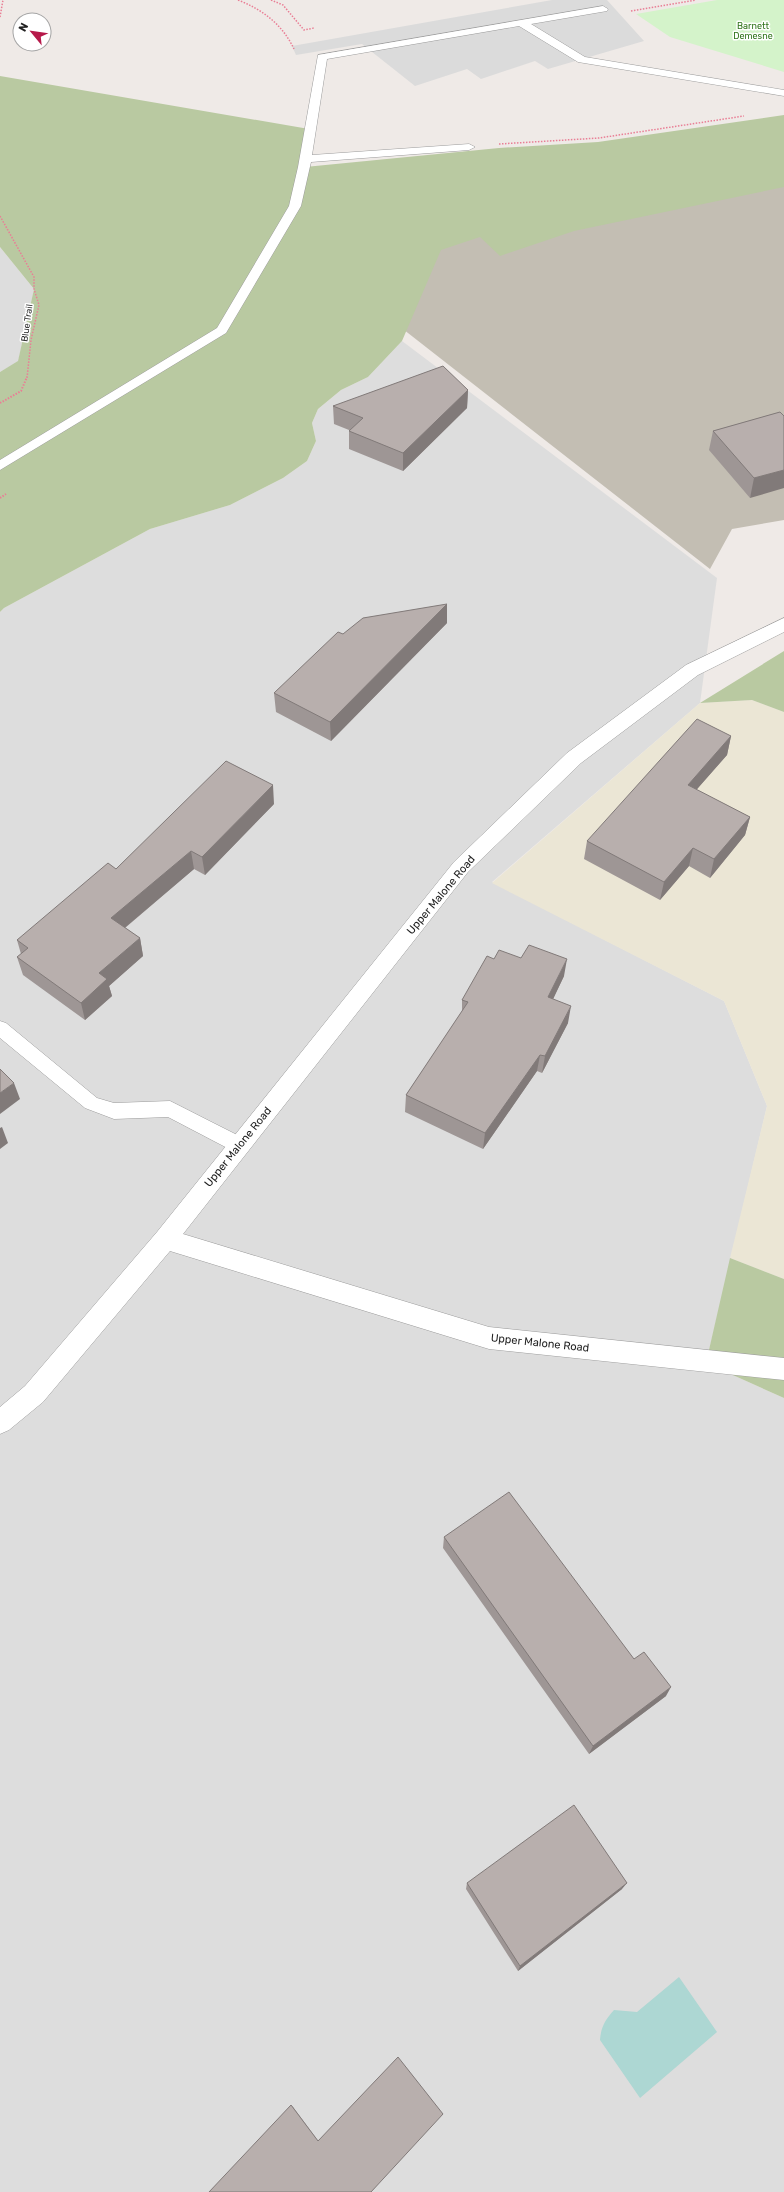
<svg xmlns="http://www.w3.org/2000/svg" width="784" height="2192" font-family="Rubik,sans-serif">
<style>
.residential{fill:#ddd}
.construction{fill:#c3beb3}
.farmland{fill:#ebe6d5}
.forest{fill:#b9c9a1}
.park{fill:#d4f3ca}
.parking{fill:#dbdbdb}
.water{fill:#add7d3}
.lines{fill:none;stroke-linecap:round;stroke-linejoin:round}
.service-casing{stroke:#9c9c9c;stroke-width:1}
.minor-casing{stroke:#9c9c9c;stroke-width:1}
.path-far1{stroke:#e97e95;stroke-width:1.5;stroke-dasharray:1.5 1.5;stroke-linecap:butt}
.path{stroke:#e97e95;stroke-width:2;stroke-dasharray:1.5 1.5;stroke-linecap:butt}
.service{fill:#fff;fill-rule:evenodd}
.minor{fill:#fff;fill-rule:evenodd}
.wall{fill:#9e9695}
.shaded-wall{fill:#817a79}
.building{fill:#b8afad;stroke:#817a79}
.labels{text-anchor:middle;dominant-baseline:central;stroke-width:3;stroke-linejoin:round;paint-order:stroke}
.far-park-label{font-size:9px;fill:#2e7219;stroke:#fff}
.far-street-label{font-size:9px;fill:#1f1f1f;stroke:#fff}
.street-label{font-size:11px;fill:#1f1f1f;stroke:#fff}
</style>
<rect width="100%" height="100%" fill="#efeae7"/>
<path class="residential" d="M0 247 34 289 18 362 0 372Z
M402 341 717 578 700 703 492 882 724 1001 767 1106 706 1363 784 1398V2192H0V612L4 608 150 529 230 505 283 478 307 461 316 441 312 423 318 409 341 390 368 377Z"/>
<path class="construction" d="M784 175V520L732 529 710 569 353 290 450 233Z"/>
<path class="farmland" d="M752 700 784 712V1279L730 1258 767 1106 724 1001 492 883 700 703Z"/>
<path class="forest" d="M0 76 309 129 305 167 499 148 598 142 784 115V187L574 231 500 256 480 237 441 250 402 341 368 377 341 390 318 409 312 423 316 441 307 461 283 478 230 505 150 529 4 608 0 612V372L18 361 34 289 0 247Z
M784 651V712L752 700 700 703Z
M730 1258 784 1279V1398L706 1363Z"/>
<path class="park" d="M717 0H784V72L670 37 636 14Z"/>
<path class="parking" d="M552 0H607L644 41 548 69 535 61 481 79 467 69 415 86 362 44 296 55 292 46Z"/>
<path class="water" d="M679 1977 717 2032 640 2098 600 2040C601 2027 605 2020 614 2010L637 2012Z"/>
<g class="lines">
<defs>
<path id="service" d="M603 6 608 9 607 11 531 24 585 57 784 90V96L578 62 519 26 327 59 312 155 469 144 475 147 469 150 311 162 301 206 226 333 0 470V460L217 328 289 206 298 167 318 55Z
M0 1021 6 1023 97 1098 114 1103 170 1101 176 1104 245 1139 248 1145 245 1151 239 1153 233 1151 168 1117 114 1119 85 1108 0 1038Z"/>
<path id="minor" d="M784 618V632L698 675 581 763 468 872 183 1234 489 1327 784 1358V1380L489 1349 170 1251 43 1402 9 1430 0 1434V1407L25 1386 157 1232 454 862 567 753 686 665Z"/>
</defs>
<use href="#service" class="service-casing"/>
<use href="#minor" class="minor-casing"/>
<path class="path-far1" d="M238 0C263 10 282 24 294 49
M271 0 283 5 304 30 314 28
M631 11 696 0
M0 17 3 0
M499 144 599 138 744 116
M0 216 34 277V289L39 305 31 340 27 378"/>
<path class="path" d="M0 403 21 391 27 377
M0 498 6 494"/>
<use href="#service" class="service"/>
<use href="#minor" class="minor"/>
</g>
<path class="wall" d="M468 390 467 408 403 471 349 449V430L334 424 333 406Z
M780 412 750 498 709 450 713 431Z
M447 623 331 741 276 712 274 693 343 634Z
M731 736 727 755 696 790 750 817 745 835 710 878 689 866 660 900 584 859 587 841Z
M274 804 205 875 194 869 125 928 140 938 143 956 109 986 112 996 85 1020 23 975 17 957 21 954 17 940 116 869Z
M494 959 564 976 553 999 568 1023 542 1073 537 1071 483 1149 405 1112 406 1095 462 1012V1000Z
M444 1537 634 1659 666 1696 589 1754 443 1548Z
M467 1883 622 1889 518 1971 466 1889Z"/>
<path class="shaded-wall" d="M468 390 467 408 403 471V453Z
M784 470V488L750 498 754 478Z
M447 604V623L331 741 330 722Z
M731 736 727 755 684 804 688 785Z
M273 785 274 804 205 875 202 857Z
M750 817 745 835 710 878 714 859Z
M693 848 689 866 660 900 664 882Z
M191 851 194 869 115 936 111 918Z
M140 938 143 956 109 986 112 996 85 1020 81 1003 99 973Z
M567 959 564 976 546 1014 548 997Z
M571 1006 568 1023 542 1073 545 1056Z
M540 1055 537 1071 483 1149 485 1133Z
M14 1083 20 1099 0 1114V1093Z
M2 1127 8 1143 0 1149V1128Z
M671 1687 666 1696 589 1754 593 1746Z
M627 1883 622 1889 518 1971 520 1966Z
M291 2105 293 2107 319 2142 318 2141Z"/>
<path class="building" d="M443 366 468 390 403 453 349 431 363 418 333 406Z
M780 412 784 416V470L754 478 713 431Z
M447 604 330 722 274 693 338 632 343 634 363 618Z
M697 719 731 736 688 785 750 817 714 859 693 848 664 882 587 841Z
M226 761 273 785 202 857 191 851 111 918 140 938 99 973 107 979 81 1003 17 957 28 948 17 940 108 863 116 869Z
M529 945 567 959 548 997 571 1006 545 1056 540 1055 485 1133 406 1095 468 1002 462 1000 487 956 494 959 499 950 521 958Z
M0 1069 14 1083 0 1093Z
M509 1492 634 1659 644 1652 671 1687 593 1746 444 1537Z
M574 1805 627 1883 520 1966 467 1883Z
M398 2057 443 2114 371 2192H209L291 2105 318 2141Z"/>
<g class="labels">
<g class="far-park-label">
<text x="753" y="26">Barnett<tspan x="753" dy="10">Demesne</tspan></text>
</g>
<g class="far-street-label">
<text transform="translate(27 323) rotate(-82)">Blue Trail</text>
</g>
<g class="street-label">
<text transform="translate(441 895) rotate(-50)">Upper Malone Road</text>
<text transform="translate(238 1147) rotate(-51)">Upper Malone Road</text>
<text transform="translate(540 1343) rotate(6)">Upper Malone Road</text>
</g>
</g>
<g transform="translate(32 32) rotate(299)"><circle r="19" fill="#ffffff" stroke="#a5a5a5"/>
<path d="M0-3L7 15L0 10L-7 15Z" fill="#b6194a"/>
<text y="-6" font-size="11" font-weight="bold" text-anchor="middle" fill="#1f1f1f">N</text>
</g>
</svg>
